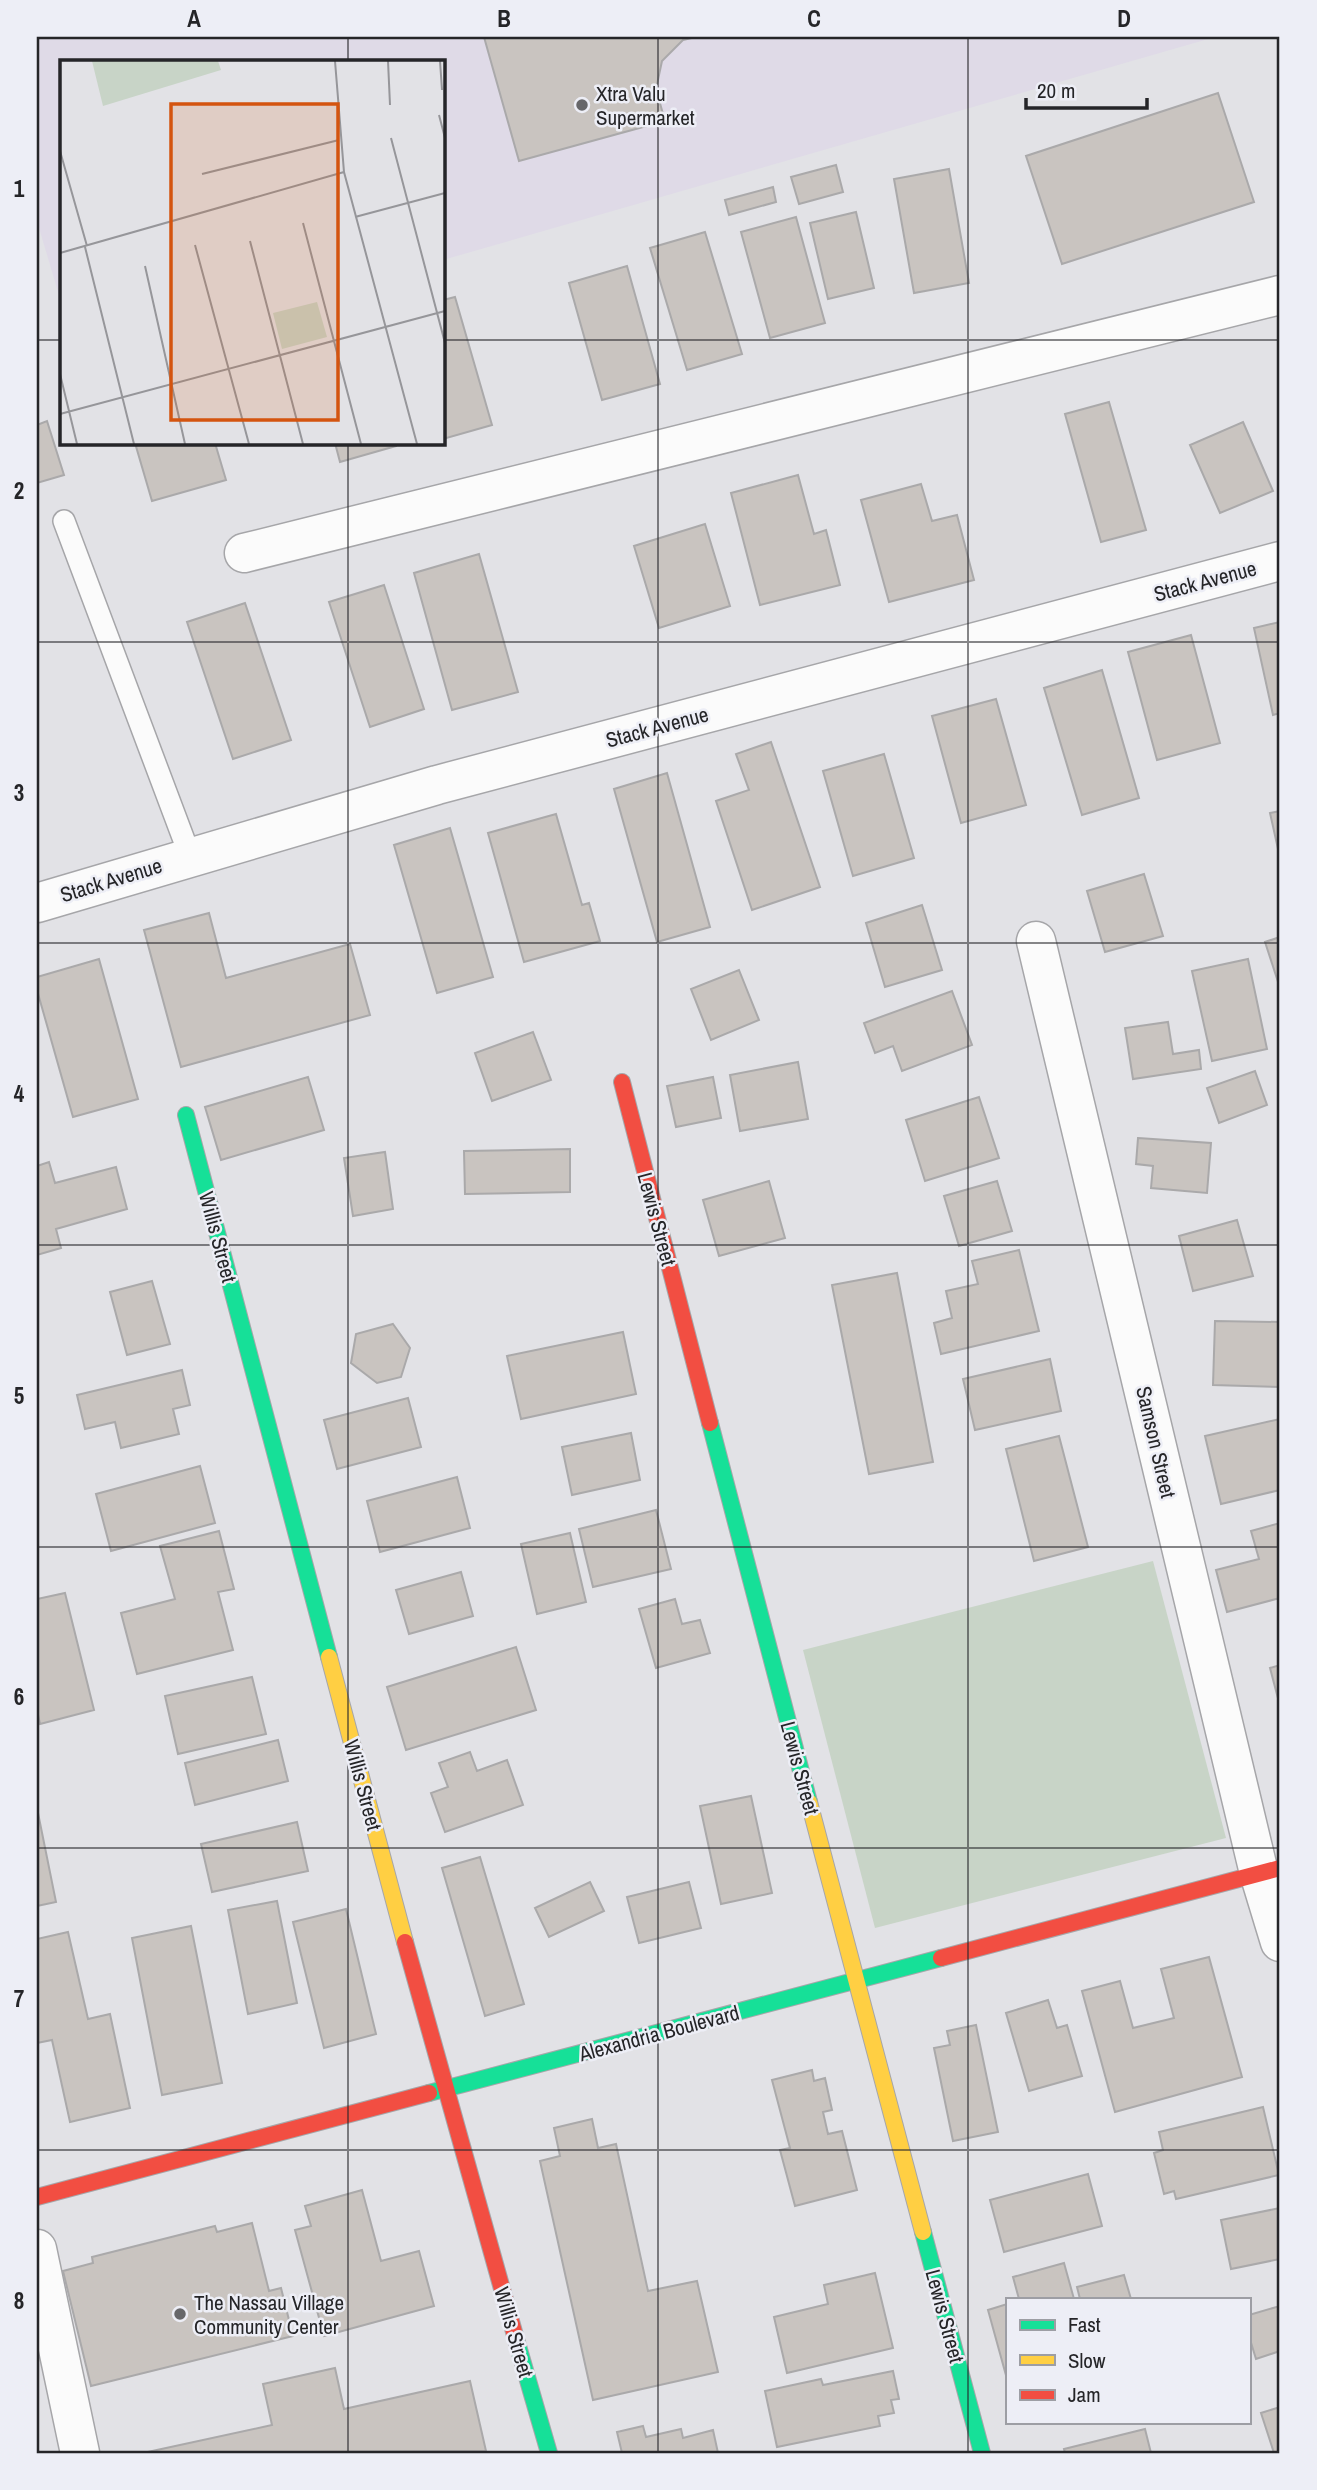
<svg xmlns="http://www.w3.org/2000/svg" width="1317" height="2490" font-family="'Archivo Narrow',sans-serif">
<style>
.commercial{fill:#dfdae7}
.green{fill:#c8d4c7}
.building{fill:#c9c4c0;stroke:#aaa9aa;stroke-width:2}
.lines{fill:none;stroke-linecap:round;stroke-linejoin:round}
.lane-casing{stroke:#a6a6a9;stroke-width:24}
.street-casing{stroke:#a6a6a9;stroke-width:41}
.fast-casing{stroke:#a6a6a9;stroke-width:18}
.slow-casing{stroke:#a6a6a9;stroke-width:18}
.jam-casing{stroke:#a6a6a9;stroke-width:18}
.lane{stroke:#fbfbfb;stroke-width:21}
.street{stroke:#fbfbfb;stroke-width:38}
.fast{stroke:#16e098;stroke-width:16}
.slow{stroke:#ffcf43;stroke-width:16}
.jam{stroke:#f24e42;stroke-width:16}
.grid{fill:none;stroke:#252528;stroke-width:2;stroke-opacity:0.55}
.poi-dot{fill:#67676a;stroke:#edeef6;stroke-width:2.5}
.labels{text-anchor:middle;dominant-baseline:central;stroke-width:5;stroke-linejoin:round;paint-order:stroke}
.poi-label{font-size:21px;fill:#252528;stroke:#edeef6;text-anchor:start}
.street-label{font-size:21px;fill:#252528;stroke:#edeef6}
.inset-road{fill:none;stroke:#96969a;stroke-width:2}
.view{fill:#d4540f;fill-opacity:0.15;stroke:#d4540f;stroke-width:3.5}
.inset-edge{fill:none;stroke:#252528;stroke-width:3.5}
.neatline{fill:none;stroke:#252528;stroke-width:2.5}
.grid-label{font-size:23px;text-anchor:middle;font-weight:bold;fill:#252528}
</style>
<rect width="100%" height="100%" fill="#e2e2e6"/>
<path class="commercial" d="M37 37H1215L443 260V61H61V302L37 221Z"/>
<path class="green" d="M1153 1561 1226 1838 875 1928 803 1650Z"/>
<path class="building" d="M484 37H696L683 40 662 61 656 89 665 121 519 161Z
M1218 93 1254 202 1062 264 1026 156Z
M836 165 843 192 799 204 791 177Z
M949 169 969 283 914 293 894 179Z
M773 187 776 202 729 215 725 200Z
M856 212 874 288 828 299 810 223Z
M796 217 825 323 770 338 741 232Z
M705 232 742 354 687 370 650 248Z
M627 266 660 384 602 400 569 283Z
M455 297 492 425 443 439V300Z
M1109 402 1146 530 1101 542 1065 414Z
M47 421 64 475 37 483V425Z
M1243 422 1273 491 1220 513 1190 445Z
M135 443H215L226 480 152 501Z
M335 443H395L396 446 340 462Z
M798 475 814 534 826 530 840 585 760 605 731 493Z
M921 484 932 521 957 515 974 580 889 602 861 500Z
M705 524 730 606 659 628 634 546Z
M479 554 518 692 452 710 414 573Z
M384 585 424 709 370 727 329 602Z
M245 603 291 740 233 759 187 622Z
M1280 622V713L1273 715 1254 628Z
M1191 635 1220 743 1157 760 1128 652Z
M1102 670 1139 798 1082 815 1044 688Z
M996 699 1026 805 961 823 932 716Z
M771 742 820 887 752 910 716 801 749 790 736 754Z
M884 754 914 858 853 876 823 771Z
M667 773 710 927 657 942 614 789Z
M1280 811V858L1270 813Z
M556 814 582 905 589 903 600 941 524 962 488 833Z
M450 828 493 977 437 993 394 845Z
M1144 874 1163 936 1105 952 1087 891Z
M922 905 942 970 885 987 866 923Z
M209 913 226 978 350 944 370 1015 181 1067 144 930Z
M1280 937V988L1265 942Z
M99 959 138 1099 73 1117 37 990V977Z
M1248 959 1267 1049 1212 1061 1192 971Z
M739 970 759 1020 711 1040 691 989Z
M952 991 972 1045 902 1071 893 1046 875 1053 864 1023Z
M1168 1022 1173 1054 1199 1050 1201 1069 1133 1079 1125 1028Z
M533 1032 551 1080 492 1101 475 1053Z
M798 1062 808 1119 740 1131 730 1075Z
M1255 1071 1267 1105 1219 1123 1207 1088Z
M308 1077 324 1130 221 1160 205 1107Z
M713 1077 721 1118 676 1127 667 1086Z
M979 1097 999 1158 925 1181 906 1120Z
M1138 1138 1211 1143 1207 1193 1151 1188 1153 1166 1136 1164Z
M570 1149V1192L465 1194 464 1151Z
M385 1152 393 1209 353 1216 344 1158Z
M49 1162 55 1183 116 1167 127 1209 56 1229 61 1248 37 1255V1166Z
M769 1181 785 1238 719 1256 703 1200Z
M997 1181 1012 1231 959 1246 944 1196Z
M1237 1220 1253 1276 1193 1291 1179 1236Z
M1019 1250 1039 1331 941 1354 934 1323 952 1318 946 1291 978 1284 972 1261Z
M897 1273 933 1462 869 1474 832 1285Z
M152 1281 170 1344 127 1355 110 1292Z
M1215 1321 1280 1322V1387L1213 1385Z
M393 1324 410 1348 401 1377 377 1383 351 1363 356 1334Z
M623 1332 636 1394 521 1419 507 1356Z
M1050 1359 1061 1411 975 1430 963 1379Z
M182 1370 190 1405 173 1409 179 1434 121 1448 115 1422 85 1429 77 1395Z
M408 1398 421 1447 337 1469 324 1420Z
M1280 1419V1490L1221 1504 1205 1436Z
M631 1433 640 1480 572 1495 562 1447Z
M1059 1436 1088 1547 1034 1561 1006 1449Z
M200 1466 215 1523 111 1551 96 1494Z
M457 1477 470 1528 380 1552 367 1501Z
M656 1510 671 1569 593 1587 579 1529Z
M1280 1523V1598L1227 1612 1216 1570 1259 1559 1251 1531Z
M219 1531 234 1589 218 1592 233 1650 137 1674 121 1613 175 1599 160 1546Z
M570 1533 586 1602 537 1614 521 1544Z
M461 1572 473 1616 409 1634 396 1590Z
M65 1593 94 1710 40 1724 37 1710V1599Z
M675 1599 682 1624 700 1620 710 1653 656 1668 639 1609Z
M516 1647 536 1710 406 1750 387 1687Z
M1280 1665V1706L1270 1668Z
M252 1677 266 1734 178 1754 165 1696Z
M278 1740 288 1781 195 1805 185 1763Z
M470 1752 477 1771 507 1760 523 1805 445 1832 431 1793 448 1787 439 1763Z
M751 1796 772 1893 721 1904 700 1806Z
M37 1808 56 1902 37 1906Z
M297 1822 308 1871 212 1892 201 1844Z
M480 1857 524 2004 485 2016 442 1868Z
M590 1882 604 1911 549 1937 535 1908Z
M689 1882 701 1928 639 1943 627 1897Z
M277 1901 297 2003 248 2014 228 1910Z
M346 1909 376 2034 324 2048 293 1922Z
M191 1926 222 2083 162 2095 132 1938Z
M68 1932 88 2019 110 2014 130 2108 70 2122 52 2040 37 2043V1939Z
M1209 1957 1242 2077 1115 2112 1082 1991 1120 1981 1133 2028 1174 2018 1161 1969Z
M1048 2000 1057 2028 1067 2025 1082 2076 1029 2091 1006 2013Z
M976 2025 998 2132 953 2141 934 2048 950 2045 947 2031Z
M812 2070 814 2081 825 2078 832 2110 823 2112 828 2134 842 2131 857 2190 795 2206 780 2150 790 2148 772 2080Z
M1263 2107 1279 2175 1176 2199 1174 2191 1164 2194 1154 2153 1163 2150 1159 2132Z
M592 2119 598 2148 616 2144 648 2291 697 2281 718 2372 593 2400 540 2161 560 2156 554 2128Z
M1088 2174 1102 2226 1004 2252 990 2200Z
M362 2190 381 2261 419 2251 434 2306 324 2336 295 2230 311 2226 305 2206Z
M1280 2208V2259L1231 2269 1221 2220Z
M252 2223 269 2291 281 2288 293 2336 91 2386 63 2271 93 2263 92 2257 215 2226 217 2232Z
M1064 2263 1074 2299H1019L1013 2277Z
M875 2273 893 2348 787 2373 774 2317 828 2304 824 2285Z
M1124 2275 1131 2299H1080L1077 2287Z
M1007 2304V2379L988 2310Z
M1280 2306V2351L1256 2359 1249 2336V2315Z
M335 2368 344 2409 470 2381 486 2451 143 2453 272 2425 263 2384Z
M893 2371 899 2399 891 2400 894 2413 878 2416 880 2426 777 2447 765 2391 821 2379 823 2385Z
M1280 2407V2453H1274L1261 2413Z
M643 2426 646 2437 681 2429 683 2438 713 2430 718 2453H619H622L617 2432Z
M1145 2429 1151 2453H1065L1064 2449Z"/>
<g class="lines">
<defs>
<path id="lane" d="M64 521 190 856"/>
<path id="street" d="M244 553 1280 295
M37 903 437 785 1280 561
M1036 941 1259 1873 1280 1942
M37 2249 80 2453"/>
<path id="fast" d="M186 1115 329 1657
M710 1423 809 1802
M429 2093 941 1958
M923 2232 982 2453
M516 2339 549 2453"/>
<path id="slow" d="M329 1657 405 1942
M809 1802 923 2232"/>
<path id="jam" d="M622 1082 710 1423
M405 1942 516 2339
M941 1958 1280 1868
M37 2197 429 2093"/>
</defs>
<use href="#lane" class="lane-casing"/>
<use href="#street" class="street-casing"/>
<use href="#fast" class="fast-casing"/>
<use href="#slow" class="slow-casing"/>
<use href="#jam" class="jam-casing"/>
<use href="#lane" class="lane"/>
<use href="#street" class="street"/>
<use href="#fast" class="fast"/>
<use href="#slow" class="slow"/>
<use href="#jam" class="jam"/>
</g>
<path class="grid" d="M348 37V61M658 37V2453M968 37V2453M37 340H61M443 340H1280M348 443V2453M37 642H1280M37 943H1280M37 1245H1280M37 1547H1280M37 1848H1280M37 2150H1280"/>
<g class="poi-dot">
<circle cx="582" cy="105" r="7"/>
<circle cx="180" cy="2314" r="7"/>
</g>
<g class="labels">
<g class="poi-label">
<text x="596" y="93">Xtra Valu<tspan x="596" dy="24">Supermarket</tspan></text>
<text x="194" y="2302">The Nassau Village<tspan x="194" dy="24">Community Center</tspan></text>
</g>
<g class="street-label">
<text transform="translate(1205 581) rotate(-15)">Stack Avenue</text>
<text transform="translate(657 727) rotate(-15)">Stack Avenue</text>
<text transform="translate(111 880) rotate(-17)">Stack Avenue</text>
<text transform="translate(657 1219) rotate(75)">Lewis Street</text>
<text transform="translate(218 1237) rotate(75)">Willis Street</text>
<text transform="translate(1156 1442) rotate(77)">Samson Street</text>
<text transform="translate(800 1768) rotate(75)">Lewis Street</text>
<text transform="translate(363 1785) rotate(75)">Willis Street</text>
<text transform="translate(659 2033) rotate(-15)">Alexandria Boulevard</text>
<text transform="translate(945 2316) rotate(75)">Lewis Street</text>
<text transform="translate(514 2332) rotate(74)">Willis Street</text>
</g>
</g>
<g transform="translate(60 60)">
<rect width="385" height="385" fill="#e2e2e6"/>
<path d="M32 1H158L161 10 43 46ZM257 242 267 277 222 289 213 253Z" fill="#c8d4c7"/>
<path class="inset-road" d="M275 1 284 112 357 384M328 1 330 45M380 1 382 30M379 55 385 78M331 78 385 283M0 91 27 186M142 114 279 80M295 157 385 133M243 163 301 384M190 181 243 384M135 185 189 384M25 187 74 384M0 193 284 112M85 206 125 384M0 314 17 384M0 354 385 251"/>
<path class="view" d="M111 44H278V360H111Z"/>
<rect width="385" height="385" class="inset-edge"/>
</g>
<rect width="1317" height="2490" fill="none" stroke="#edeef6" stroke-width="77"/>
<rect x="1006" y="2298" width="245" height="126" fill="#edeef6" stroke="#9d9ea4" stroke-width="2"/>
<rect x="1020" y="2320" width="35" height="10" fill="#16e098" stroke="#9d9ea4" stroke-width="2"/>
<text x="1068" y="2332" font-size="21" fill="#252528">Fast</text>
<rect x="1020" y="2355" width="35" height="10" fill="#ffcf43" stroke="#9d9ea4" stroke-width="2"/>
<text x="1068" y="2368" font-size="21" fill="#252528">Slow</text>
<rect x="1020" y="2390" width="35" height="10" fill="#f24e42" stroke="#9d9ea4" stroke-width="2"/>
<text x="1068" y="2402" font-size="21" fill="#252528">Jam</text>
<path d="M1026 98v10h121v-10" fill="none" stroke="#252528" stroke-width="3.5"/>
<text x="1037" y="98" font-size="21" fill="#252528" stroke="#edeef6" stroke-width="5" paint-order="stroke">20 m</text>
<rect x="38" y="38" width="1240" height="2414" class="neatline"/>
<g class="grid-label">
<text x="194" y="27">A</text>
<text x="504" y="27">B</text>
<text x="814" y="27">C</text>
<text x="1124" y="27">D</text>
<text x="19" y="197">1</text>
<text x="19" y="499">2</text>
<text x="19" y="801">3</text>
<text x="19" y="1102">4</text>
<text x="19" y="1404">5</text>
<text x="19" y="1705">6</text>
<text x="19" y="2007">7</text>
<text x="19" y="2309">8</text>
</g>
</svg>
